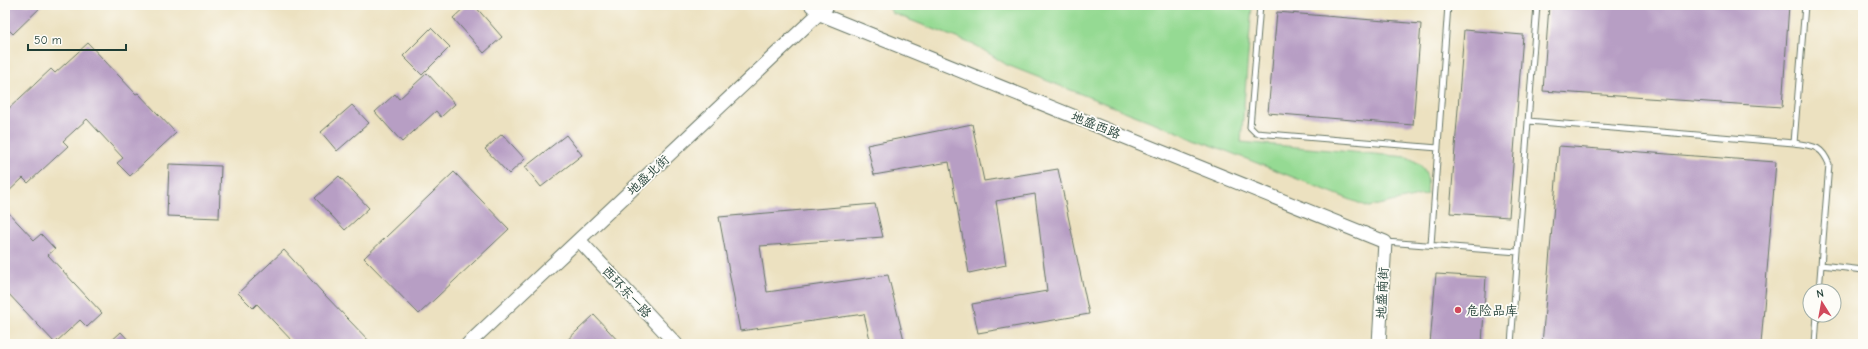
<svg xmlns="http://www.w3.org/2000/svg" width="1868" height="349" font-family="'Comic Neue','LXGW WenKai TC',sans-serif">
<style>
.green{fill:#95da93;stroke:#5a8c64}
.building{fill:#b79ec4}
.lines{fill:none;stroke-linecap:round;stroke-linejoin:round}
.service-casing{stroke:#677665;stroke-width:7}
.tertiary-casing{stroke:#677665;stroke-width:15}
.service{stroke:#fff;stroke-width:5}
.tertiary{stroke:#fff;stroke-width:13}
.poi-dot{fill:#d1495b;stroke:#fdfcf7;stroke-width:1.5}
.labels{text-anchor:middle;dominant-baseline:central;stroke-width:3.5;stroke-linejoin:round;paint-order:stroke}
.street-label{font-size:13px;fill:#1f3d34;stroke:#fdfcf7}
.poi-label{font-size:13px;fill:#1f3d34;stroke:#fdfcf7;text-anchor:start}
</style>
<rect width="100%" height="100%" fill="#fdfcf7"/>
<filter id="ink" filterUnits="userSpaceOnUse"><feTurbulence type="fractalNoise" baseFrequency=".025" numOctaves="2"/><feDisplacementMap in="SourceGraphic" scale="8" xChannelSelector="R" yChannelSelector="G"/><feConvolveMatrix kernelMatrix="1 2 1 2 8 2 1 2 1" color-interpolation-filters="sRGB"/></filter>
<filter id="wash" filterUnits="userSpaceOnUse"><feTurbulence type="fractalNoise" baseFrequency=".012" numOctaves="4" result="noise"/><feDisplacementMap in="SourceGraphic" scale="16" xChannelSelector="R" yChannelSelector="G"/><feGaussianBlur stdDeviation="0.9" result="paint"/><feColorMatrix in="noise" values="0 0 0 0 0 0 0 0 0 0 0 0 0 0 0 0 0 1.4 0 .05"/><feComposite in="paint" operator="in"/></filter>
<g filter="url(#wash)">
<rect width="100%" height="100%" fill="#ece1c0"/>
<path class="green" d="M888 5H1252L1241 142 1407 157C1426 166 1429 173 1427 194L1369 207 1007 65 977 46 892 13Z"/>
<g id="blocks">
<path class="building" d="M5 5H43L13 34 5 26Z
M467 5H474L502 37 484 53 453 18Z
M1549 5H1789L1782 107 1543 91Z
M1277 12 1421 24 1413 125 1268 113Z
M431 28 450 47 422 75 403 56Z
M1464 30 1523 35 1509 217 1450 213Z
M88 43 136 94 138 93 176 133 130 176 117 163 123 158 87 119 63 141 68 146 28 183 23 178 5 195V112L51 69 55 73Z
M427 73 455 104 441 117 436 111 402 142 375 112 395 94 399 99Z
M352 105 369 123 337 151 321 132Z
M972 124 984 181 1058 169 1089 314 978 333 972 304 1047 291 1035 194 996 201 1006 265 969 273 949 162 874 175 867 145Z
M502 134 525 159 509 174 485 149Z
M566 135 582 155 541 187 525 167Z
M1559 146 1776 162 1761 344H1542Z
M169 164 221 166 219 218 167 216Z
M454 172 509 229 419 314 364 258Z
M339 176 369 208 345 230 315 198Z
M875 204 883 237 760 246 767 292 888 275 905 344H871L864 314 740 331 719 217Z
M5 209 34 240 41 234 55 249 48 255 102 313 87 327 80 320 55 343 5 290Z
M284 250 322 292 372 344H295L257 304 253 308 238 293Z
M1436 274 1486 277 1482 344H1430Z
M594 315 621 344H563Z
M121 332 132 344H108Z"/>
</g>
</g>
<g filter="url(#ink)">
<use href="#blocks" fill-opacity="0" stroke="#677665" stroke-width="1"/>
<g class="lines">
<defs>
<path id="service" d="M1260 5 1250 127 1256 133 1438 148
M1805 5 1794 143C1813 146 1821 145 1829 164L1819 291
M1528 121 1794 143
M1386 242 1518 252 1511 344
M1431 245 1448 5
M1518 252 1537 5
M1821 265 1863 270
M1815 344 1817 315"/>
<path id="tertiary" d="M811 5 820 14 1385 242 1379 344
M579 240 676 344
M468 344 828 5"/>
</defs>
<use href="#service" class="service-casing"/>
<use href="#tertiary" class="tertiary-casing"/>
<use href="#service" class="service"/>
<use href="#tertiary" class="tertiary"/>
</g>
</g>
<circle class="poi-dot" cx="1458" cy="310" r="4"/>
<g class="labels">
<g class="street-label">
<text transform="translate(1096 125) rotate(22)">地盛西路</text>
<text transform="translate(648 175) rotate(-43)">地盛北街</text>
<text transform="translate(627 292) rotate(47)">西环东一路</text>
<text transform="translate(1382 293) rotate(-87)">地盛南街</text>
</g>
<g class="poi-label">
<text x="1466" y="310">危险品库</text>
</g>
</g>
<rect width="1868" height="349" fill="none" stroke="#fdfcf7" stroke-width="20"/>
<g transform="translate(1822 303) rotate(349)"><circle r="19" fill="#fdfcf7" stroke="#a4b0a9"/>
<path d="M0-3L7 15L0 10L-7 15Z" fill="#d1495b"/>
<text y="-6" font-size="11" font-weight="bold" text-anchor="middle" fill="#1f3d34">N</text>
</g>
<path d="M28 44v6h98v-6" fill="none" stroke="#1f3d34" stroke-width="2"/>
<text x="34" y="44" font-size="12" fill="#1f3d34" stroke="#fdfcf7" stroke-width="3" paint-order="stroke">50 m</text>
</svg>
